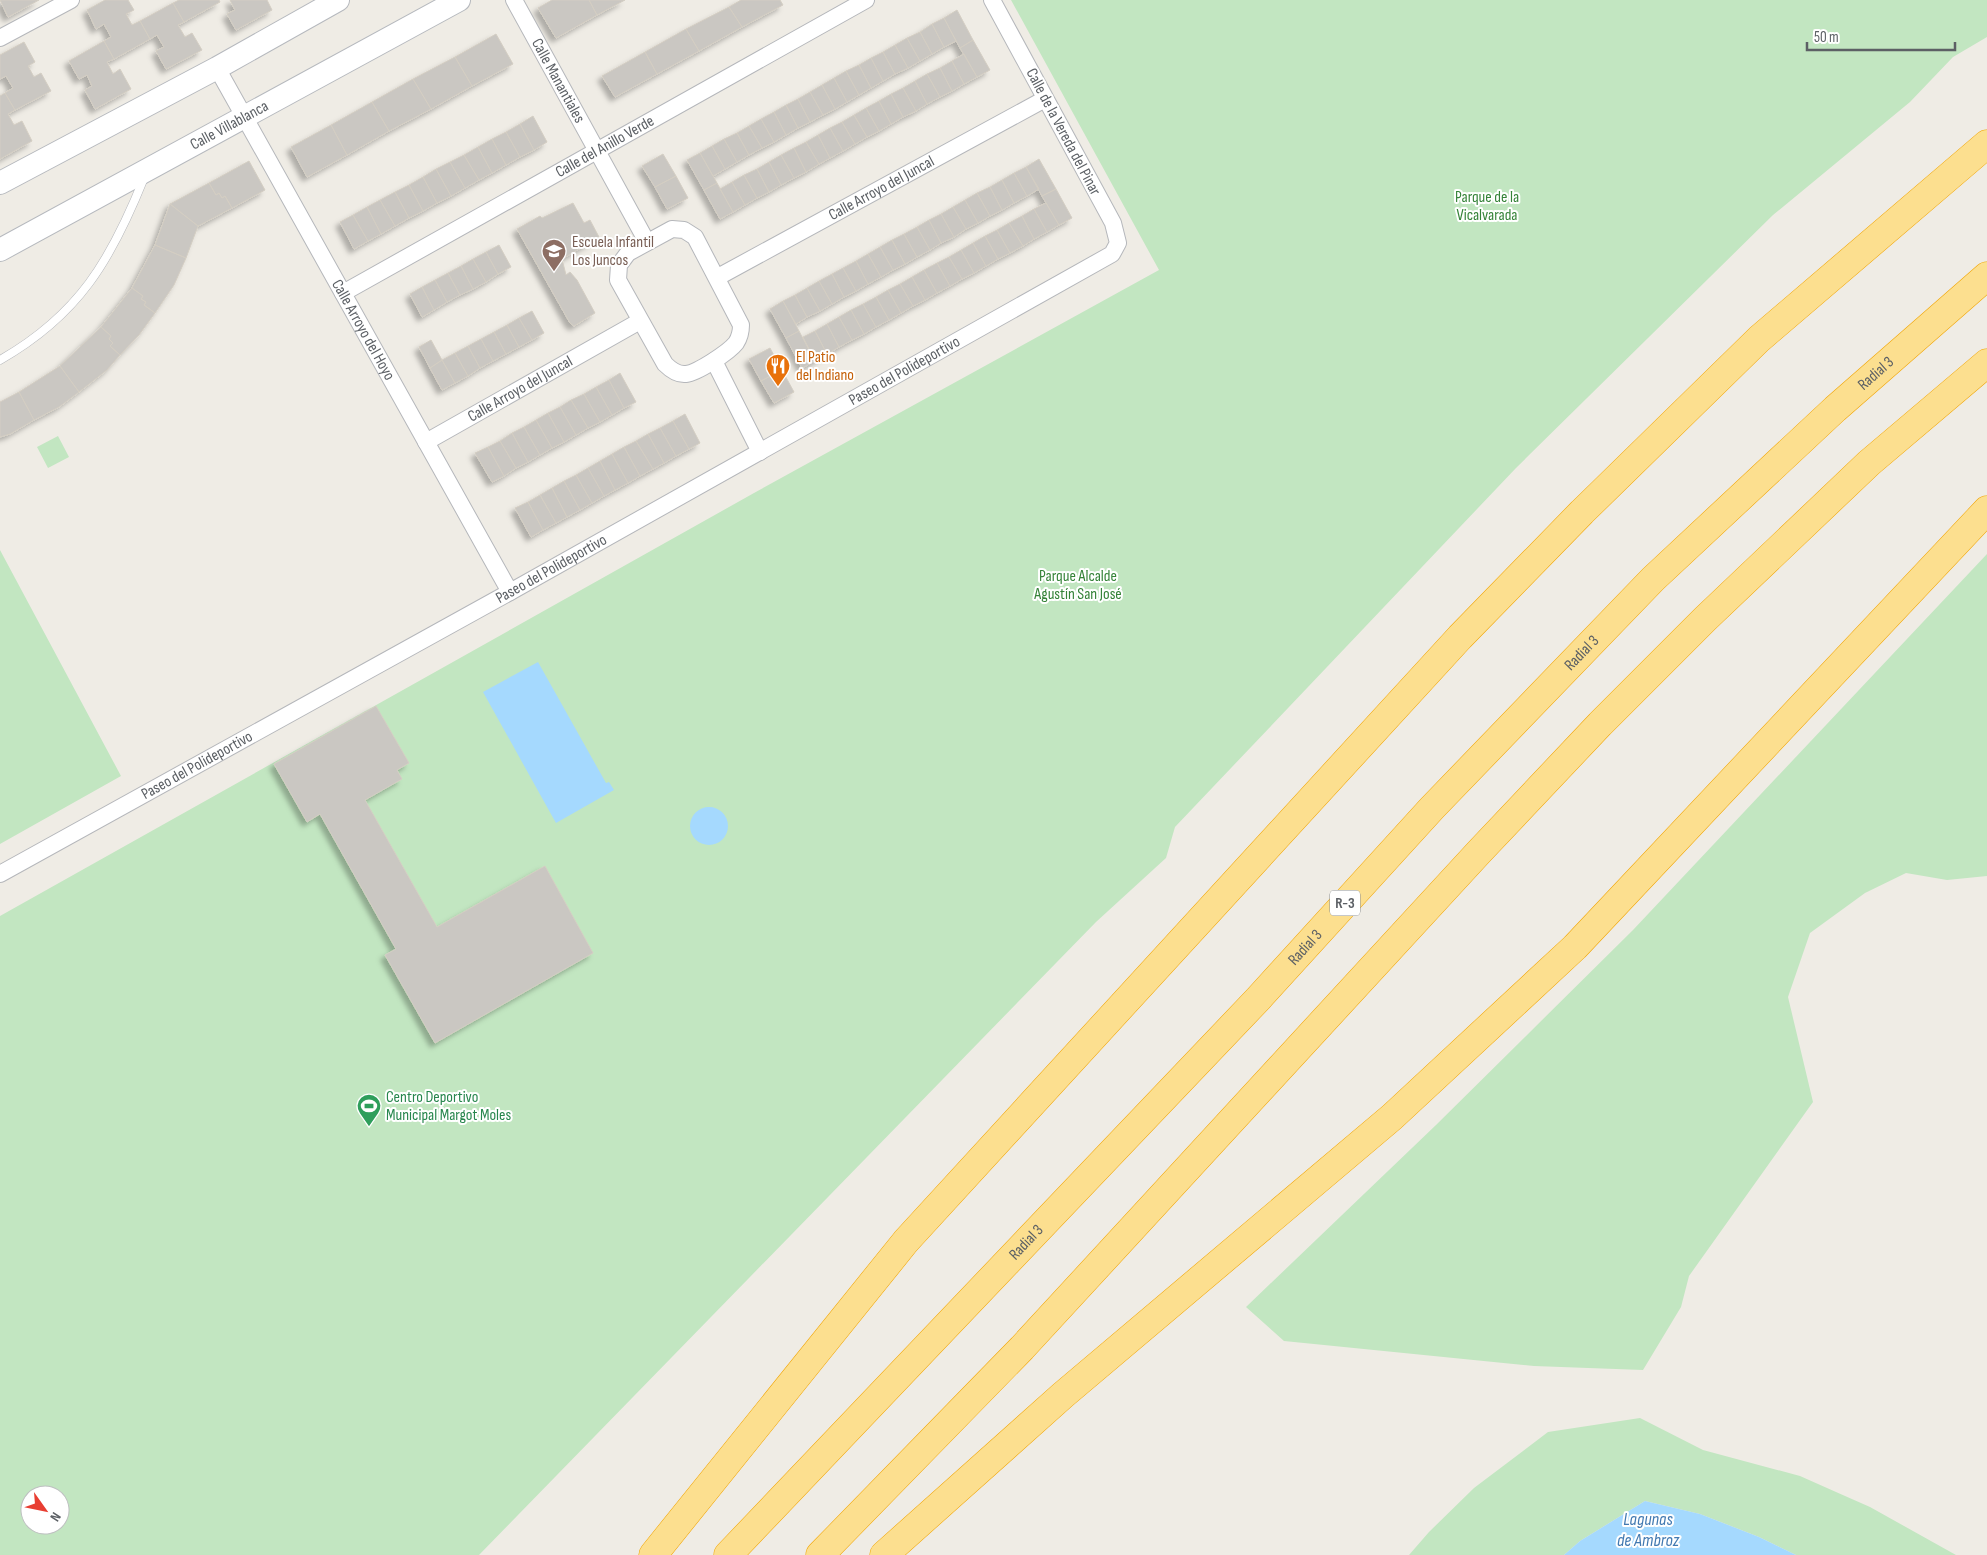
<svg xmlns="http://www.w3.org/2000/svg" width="1987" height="1555" font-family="'Sofia Sans Condensed',sans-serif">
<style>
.green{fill:#c2e6c1;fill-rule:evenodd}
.water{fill:#a5d9fe}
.building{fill:#cac7c2;stroke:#d4cec3;filter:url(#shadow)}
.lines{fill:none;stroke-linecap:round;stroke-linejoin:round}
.service-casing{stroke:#b5b7bb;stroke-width:9}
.minor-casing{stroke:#b5b7bb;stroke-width:18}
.secondary-casing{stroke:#b6b9be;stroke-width:24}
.motorway-casing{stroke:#f1a402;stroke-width:29}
.service{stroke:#fff;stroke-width:8}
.minor{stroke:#fff;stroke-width:16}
.secondary{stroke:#fff;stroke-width:22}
.motorway{stroke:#fcdf8f;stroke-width:28}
.labels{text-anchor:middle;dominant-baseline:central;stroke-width:4;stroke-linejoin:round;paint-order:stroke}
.shield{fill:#fff;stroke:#8d9093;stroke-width:1}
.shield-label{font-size:15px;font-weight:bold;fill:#5c6065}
.street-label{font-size:16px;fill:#5c6065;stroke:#fff}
.park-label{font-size:16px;fill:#358338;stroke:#fff}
.education-label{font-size:16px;fill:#785e54;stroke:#fff;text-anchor:start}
.food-label{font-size:16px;fill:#c56008;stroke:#fff;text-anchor:start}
.leisure-label{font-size:16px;fill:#27864d;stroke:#fff;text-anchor:start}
.water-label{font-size:18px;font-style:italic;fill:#4279b1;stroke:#fff}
</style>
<defs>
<filter id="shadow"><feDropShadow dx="-4.5" dy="4.5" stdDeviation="2.5" flood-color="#0004"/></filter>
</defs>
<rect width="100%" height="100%" fill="#efece5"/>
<path class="green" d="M1011 0H1987V37L1953 57 1910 102 1773 215 1516 468 1175 827 1166 858 1096 922 479 1555H0V916L754 493 1159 270ZM30 1495H60V1525H30Z
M58 436 69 457 48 468 37 447Z
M0 550 121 776 0 844Z
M1987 554V876L1947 880 1906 873 1865 893 1810 933 1788 997 1813 1102 1689 1276 1681 1307 1643 1370 1534 1366 1284 1341 1246 1307 1436 1125 1633 930Z
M1640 1418 1703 1450 1800 1476 1836 1492 1870 1507 1956 1555H1796L1759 1537 1700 1514 1645 1501 1580 1541 1564 1555H1409L1429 1532 1474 1488 1548 1432Z"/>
<path class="water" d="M538 662 606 783 609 782 614 790 556 823 483 692Z
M690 826a19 19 0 1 1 38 0a19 19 0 1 1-38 0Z
M1645 1501 1700 1514 1759 1537 1796 1555H1564L1580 1541Z"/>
<path class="building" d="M0 0H39L8 17Z
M105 0H128L134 10 126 14 132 25 140 21 150 39 114 59 104 41 111 37 104 24 96 29 87 10Z
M179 0H219L220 2 184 22 173 3Z
M230 0H267L272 10 236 30 227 14 235 10Z
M552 0H589L597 15 556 38 538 8Z
M589 0H625L597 15Z
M741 0H780L783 5 742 27 729 7Z
M173 3 184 22 178 25 185 37 192 33 202 50 166 69 156 51 164 47 157 35 150 39 140 21Z
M729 7 742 27 699 51 686 29Z
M957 10 973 40 960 48 944 18Z
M944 18 956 41 944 47 932 24Z
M932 24 944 47 932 54 920 32Z
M686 29 699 51 657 74 645 52Z
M920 32 932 54 920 61 907 38Z
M496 34 513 64 472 86 455 57Z
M907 38 920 61 908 68 895 45Z
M973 40 990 70 977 77 960 48Z
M104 41 114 59 107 62 113 74 120 69 131 89 95 109 85 90 92 86 87 75 79 79 69 61Z
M24 42 35 62 28 66 34 77 41 73 51 91 15 110 5 93 13 88 6 76 0 79V55Z
M895 45 908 68 895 74 883 52Z
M645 52 657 74 615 97 602 76Z
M883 52 895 74 883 81 871 58Z
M964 54 977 77 964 84 952 61Z
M455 57 472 86 431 109 413 79Z
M871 58 883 81 871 88 859 65Z
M952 61 964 84 952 91 940 68Z
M859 65 871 88 859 95 846 71Z
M940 68 952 91 940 97 927 74Z
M846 71 859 95 847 102 834 78Z
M927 74 940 97 927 104 915 81Z
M834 78 847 102 835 109 822 85Z
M413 79 431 109 389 131 372 102Z
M915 81 927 104 916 111 903 88Z
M822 85 835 109 823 115 810 92Z
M903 88 916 111 903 117 891 94Z
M810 92 823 115 810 122 798 99Z
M5 93 15 110 8 114 14 125 22 121 32 141 0 159V96Z
M891 94 903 117 891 124 879 101Z
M798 99 810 122 798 128 786 105Z
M879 101 891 124 879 131 866 108Z
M372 102 389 131 347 155 331 125Z
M786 105 798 128 786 135 774 112Z
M866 108 879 131 867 137 854 115Z
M774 112 786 135 774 142 761 119Z
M854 115 867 137 855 144 842 122Z
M533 116 547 142 534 150 520 124Z
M761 119 774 142 762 148 749 126Z
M842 122 855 144 843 151 830 128Z
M520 124 534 150 520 157 506 132Z
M331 125 347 155 307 177 291 147Z
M749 126 762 148 749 155 737 133Z
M830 128 843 151 830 158 818 135Z
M506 132 520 157 506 165 492 139Z
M737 133 749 155 737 162 724 139Z
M818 135 830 158 819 164 806 142Z
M492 139 506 165 492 173 478 147Z
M724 139 737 162 725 169 712 146Z
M806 142 819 164 806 172 794 148Z
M712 146 725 169 713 176 700 153Z
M478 147 492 173 479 180 464 155Z
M794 148 806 172 794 178 781 155Z
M700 153 717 183 704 190 687 160Z
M663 154 676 176 655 187 642 166Z
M464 155 479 180 465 188 450 162Z
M781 155 794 178 781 185 769 162Z
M1039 159 1056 189 1042 196 1026 167Z
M249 161 265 190 232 208 225 196 222 198 219 193 216 195 209 183Z
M450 162 465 188 451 196 436 169Z
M769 162 781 185 769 192 757 169Z
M1026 167 1039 189 1027 196 1014 173Z
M436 169 451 196 437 203 423 177Z
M757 169 769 192 757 198 744 175Z
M1014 173 1027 196 1014 203 1002 180Z
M744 175 757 198 745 205 732 182Z
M676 176 688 198 667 209 655 187Z
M423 177 437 203 423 211 409 185Z
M1002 180 1014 203 1002 210 990 187Z
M732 182 745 205 733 212 720 189Z
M209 183 216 195 219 193 222 198 225 196 232 208 198 226 170 204Z
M717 183 733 212 720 219 704 190Z
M409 185 423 211 409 218 395 192Z
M990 187 1002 210 990 216 977 193Z
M1056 189 1072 218 1059 225 1042 196Z
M395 192 409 218 395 226 380 200Z
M977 193 990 216 978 223 965 200Z
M380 200 395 226 381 234 367 207Z
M965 200 978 223 966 229 953 207Z
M573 203 584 223 590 220 599 237 562 259 566 275 570 272 577 280 595 313 574 326 570 323 517 229 540 216 542 218Z
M1046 203 1059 225 1047 232 1034 209Z
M170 204 198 226 186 258 155 245Z
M367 207 381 234 368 241 353 215Z
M953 207 966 229 954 237 941 214Z
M1034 209 1047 232 1034 239 1022 216Z
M941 214 954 237 941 243 929 220Z
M353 215 368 241 354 249 340 222Z
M1022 216 1034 239 1023 246 1009 223Z
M929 220 941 243 930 250 917 227Z
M1009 223 1023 246 1010 253 997 230Z
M917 227 930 250 917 257 904 234Z
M997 230 1010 253 998 259 985 236Z
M904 234 917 257 905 264 892 240Z
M985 236 998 259 986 266 973 243Z
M892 240 905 264 893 270 880 247Z
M973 243 986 266 974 273 961 250Z
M155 245 186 258 174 285 155 313 144 305 146 302 141 299 143 296 132 288Z
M499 245 511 267 498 274 486 252Z
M880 247 893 270 881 277 868 254Z
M961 250 974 273 962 279 949 257Z
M486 252 498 274 486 282 473 259Z
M868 254 881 277 868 284 856 261Z
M949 257 962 279 950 286 937 263Z
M473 259 486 282 473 289 461 266Z
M856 261 868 284 856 291 843 268Z
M937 263 950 286 937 293 924 270Z
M461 266 473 289 460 295 448 273Z
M843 268 856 291 844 297 832 274Z
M924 270 937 293 925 300 912 277Z
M448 273 460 295 447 302 435 280Z
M832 274 844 297 832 304 819 281Z
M912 277 925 300 913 306 900 284Z
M435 280 447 302 434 310 422 287Z
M819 281 832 304 820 311 807 288Z
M900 284 913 306 901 313 888 290Z
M422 287 434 310 422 317 410 294Z
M132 288 143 296 141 299 146 302 144 305 155 313 139 335 120 355 110 346 113 343 109 339 111 336 101 327Z
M807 288 820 311 807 317 795 295Z
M888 290 901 313 889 320 876 297Z
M795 295 807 317 796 324 783 301Z
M876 297 889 320 876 327 863 304Z
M783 301 799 331 786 338 770 309Z
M863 304 876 327 864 334 851 310Z
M851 310 864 334 852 340 839 317Z
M532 311 544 333 532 340 519 318Z
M839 317 852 340 839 347 827 324Z
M519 318 532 340 519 347 507 325Z
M827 324 839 347 827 354 815 331Z
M507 325 519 347 506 354 494 332Z
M101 327 111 336 109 339 113 343 110 346 120 355 107 370 79 392 60 366Z
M799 331 815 361 802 368 786 338Z
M815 331 827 354 815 361 803 337Z
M494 332 506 354 493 361 481 339Z
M481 339 493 361 480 368 468 346Z
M431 340 442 360 430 368 419 347Z
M468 346 480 368 468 376 455 353Z
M770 348 782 370 761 381 749 359Z
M455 353 468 376 455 383 442 360Z
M442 360 455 383 442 390 430 368Z
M60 366 79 392 59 407 34 420 19 392Z
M782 370 794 392 774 403 761 381Z
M620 373 636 402 624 408 609 380Z
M609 380 624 408 612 415 596 387Z
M596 387 612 415 600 422 584 394Z
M19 392 34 420 10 434 0 437V402Z
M584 394 600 422 588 428 571 400Z
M571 400 588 428 576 435 560 407Z
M560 407 576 435 564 442 548 413Z
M548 413 564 442 552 448 536 420Z
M685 414 700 443 689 449 673 421Z
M536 420 552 448 540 455 524 427Z
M673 421 689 449 676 456 660 428Z
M524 427 540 455 528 462 512 433Z
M660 428 676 456 664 463 648 434Z
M512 433 528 462 516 468 500 441Z
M648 434 664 463 653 469 636 441Z
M500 441 516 468 504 476 488 447Z
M636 441 653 469 640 476 624 447Z
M488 447 504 476 492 482 475 453Z
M624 447 640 476 628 483 612 454Z
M612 454 628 483 615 490 600 461Z
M600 461 615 490 604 496 588 468Z
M588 468 604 496 592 503 576 475Z
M576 475 592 503 580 510 564 481Z
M564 481 580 510 567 517 552 488Z
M552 488 567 517 556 523 540 495Z
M540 495 556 523 543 530 528 502Z
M528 502 543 530 531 537 515 508Z
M376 706 409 763 397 770 402 779 365 800 437 927 545 866 593 953 435 1043 385 955 396 949 320 814 307 822 274 764Z"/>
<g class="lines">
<defs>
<path id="service" d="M0 360C79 315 111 260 144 178"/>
<g id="minor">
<path id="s1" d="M514 0 647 242"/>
<path d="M0 38 71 0"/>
<path id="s2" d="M217 68 510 592"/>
<path d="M672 229 684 230 695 237 741 325C741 332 740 337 736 343 729 352 697 373 686 374 678 375 670 369 665 364L618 280 619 265 628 253Z"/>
<path id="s3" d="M718 277 1045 99"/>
<path id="s4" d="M343 293 866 0"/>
<path d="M714 361 760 452"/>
<path id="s5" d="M426 442 640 321"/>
<path id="s6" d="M0 874 510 592 1112 254 1118 243 1113 223 992 0"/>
</g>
<g id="secondary">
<path d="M0 183 217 68 338 0"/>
<path id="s7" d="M0 250 459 0"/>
</g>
<g id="motorway">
<path d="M653 1555 906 1241 1460 637 1582 512 1759 339 1987 144"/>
<path id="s8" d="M728 1555 1258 999 1432 808 1653 579 1835 409 1987 276"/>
<path d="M820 1555 1022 1348 1479 852 1600 724 1705 619 1869 463 1987 363"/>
<path d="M884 1555 1063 1395 1392 1117 1575 947 1987 510"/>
</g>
</defs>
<use href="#service" class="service-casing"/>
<use href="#minor" class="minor-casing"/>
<use href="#secondary" class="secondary-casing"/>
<use href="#motorway" class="motorway-casing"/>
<use href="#service" class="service"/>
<use href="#minor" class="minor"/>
<use href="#secondary" class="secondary"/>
<use href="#motorway" class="motorway"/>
</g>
<defs>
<symbol id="school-pin" viewBox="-11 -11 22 30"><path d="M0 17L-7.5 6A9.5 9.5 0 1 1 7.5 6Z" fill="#8d6e63" stroke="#fff"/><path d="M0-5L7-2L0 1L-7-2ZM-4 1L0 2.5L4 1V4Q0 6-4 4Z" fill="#fff"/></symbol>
<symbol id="restaurant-pin" viewBox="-11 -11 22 30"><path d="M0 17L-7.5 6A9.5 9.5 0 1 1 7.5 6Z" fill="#e8710a" stroke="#fff"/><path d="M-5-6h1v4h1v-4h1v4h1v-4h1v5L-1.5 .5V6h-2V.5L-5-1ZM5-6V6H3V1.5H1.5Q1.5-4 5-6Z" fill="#fff"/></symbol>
<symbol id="stadium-pin" viewBox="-11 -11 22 30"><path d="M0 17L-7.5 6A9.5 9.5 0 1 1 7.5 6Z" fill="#2e9e5b" stroke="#fff"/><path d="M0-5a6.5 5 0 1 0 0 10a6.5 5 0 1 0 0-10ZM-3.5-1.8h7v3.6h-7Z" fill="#fff"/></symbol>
</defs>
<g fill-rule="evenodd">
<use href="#school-pin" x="540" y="237" width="28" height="38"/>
<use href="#restaurant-pin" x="764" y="352" width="28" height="38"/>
<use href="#stadium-pin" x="355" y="1092" width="28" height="38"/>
</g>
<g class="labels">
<rect class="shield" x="1330" y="890.5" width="30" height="25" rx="4"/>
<g class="shield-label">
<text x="1345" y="903">R-3</text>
</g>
<g class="street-label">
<text stroke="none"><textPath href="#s1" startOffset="92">Calle Manantiales</textPath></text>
<text stroke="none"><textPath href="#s7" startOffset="261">Calle Villablanca</textPath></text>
<text transform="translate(1063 132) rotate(62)">Calle de la Vereda del Pinar</text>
<text stroke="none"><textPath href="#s4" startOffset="300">Calle del Anillo Verde</textPath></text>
<text stroke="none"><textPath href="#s3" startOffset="186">Calle Arroyo del Juncal</textPath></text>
<text stroke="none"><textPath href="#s2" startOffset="300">Calle Arroyo del Hoyo</textPath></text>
<text stroke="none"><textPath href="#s6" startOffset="1035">Paseo del Polideportivo</textPath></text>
<text stroke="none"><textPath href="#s8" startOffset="1648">Radial 3</textPath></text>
<text stroke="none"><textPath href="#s5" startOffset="108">Calle Arroyo del Juncal</textPath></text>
<text stroke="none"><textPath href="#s6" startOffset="630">Paseo del Polideportivo</textPath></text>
<text stroke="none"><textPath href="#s8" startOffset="1242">Radial 3</textPath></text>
<text stroke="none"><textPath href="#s6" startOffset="225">Paseo del Polideportivo</textPath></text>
<text stroke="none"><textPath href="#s8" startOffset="838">Radial 3</textPath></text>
<text stroke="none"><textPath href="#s8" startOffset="432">Radial 3</textPath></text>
</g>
<g class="park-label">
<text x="1487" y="197">Parque de la<tspan x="1487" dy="18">Vicalvarada</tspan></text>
<text x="1078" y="576">Parque Alcalde<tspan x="1078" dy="18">Agustín San José</tspan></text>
</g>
<g class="education-label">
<text x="572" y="242">Escuela Infantil<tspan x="572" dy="18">Los Juncos</tspan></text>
</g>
<g class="food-label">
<text x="796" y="357">El Patio<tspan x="796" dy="18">del Indiano</tspan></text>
</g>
<g class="leisure-label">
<text x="386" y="1097">Centro Deportivo<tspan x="386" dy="18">Municipal Margot Moles</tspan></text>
</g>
<g class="water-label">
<text x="1648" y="1519">Lagunas<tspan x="1648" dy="21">de Ambroz</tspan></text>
</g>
</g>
<g transform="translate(45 1510) rotate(123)"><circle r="24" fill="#ffffff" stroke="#bebfc1"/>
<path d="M0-4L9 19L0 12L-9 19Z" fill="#e83e32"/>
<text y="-8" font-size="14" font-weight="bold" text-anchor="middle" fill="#5c6065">N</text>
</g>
<path d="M1807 42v8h148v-8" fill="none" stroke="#5c6065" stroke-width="2.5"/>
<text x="1814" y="42" font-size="15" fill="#5c6065" stroke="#ffffff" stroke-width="4" paint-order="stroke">50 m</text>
</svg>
